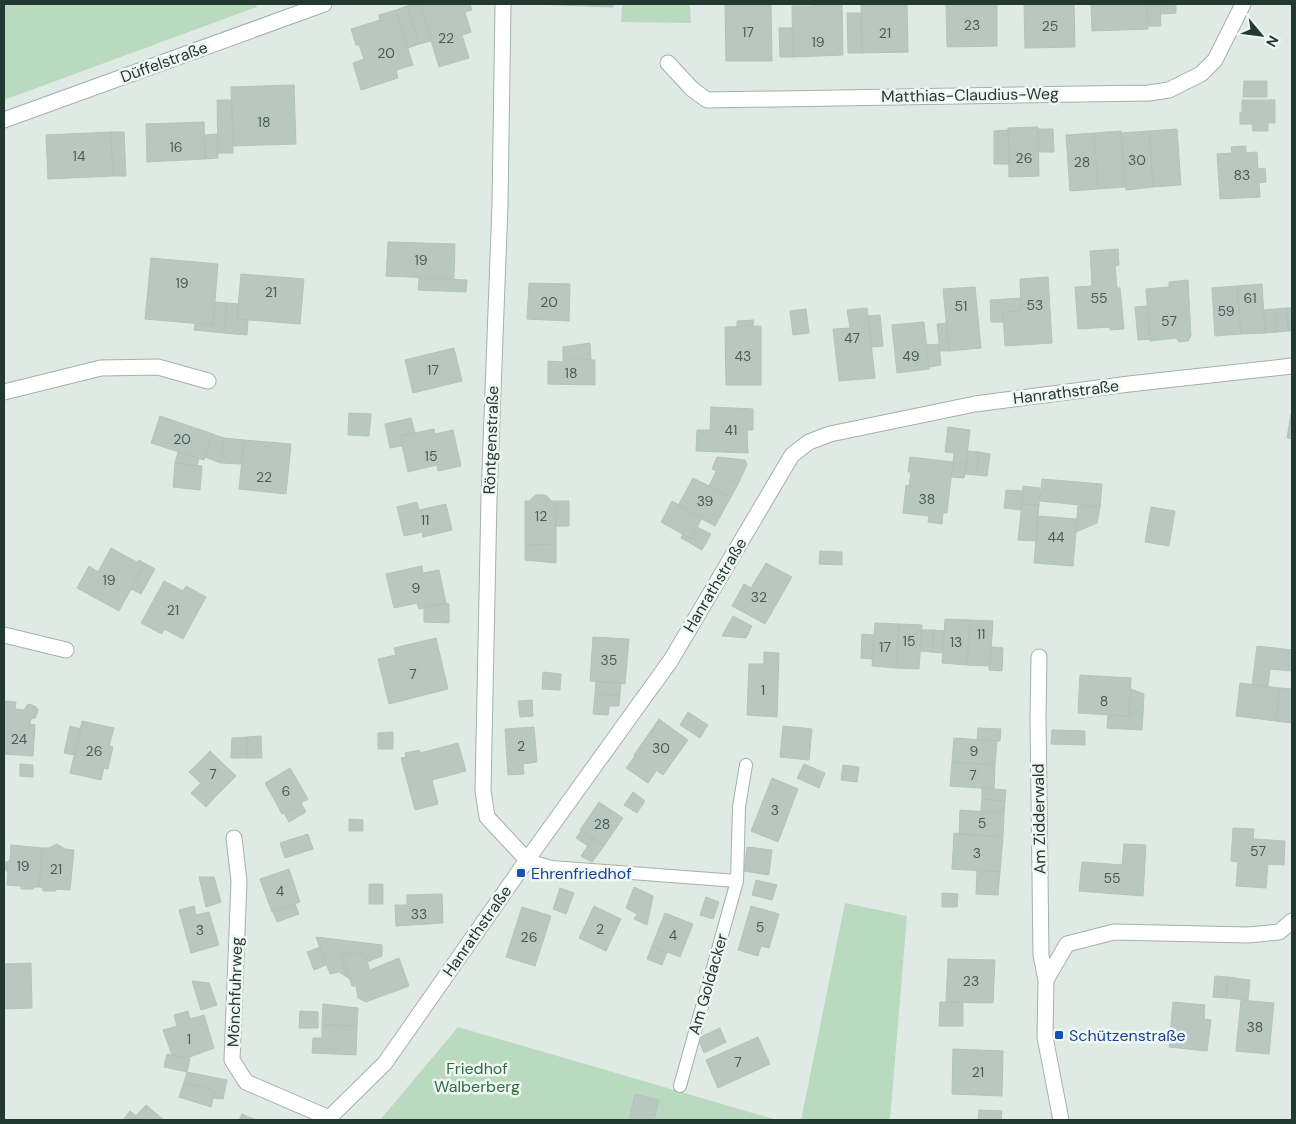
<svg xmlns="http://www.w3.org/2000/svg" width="1296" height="1124" font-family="'DM Sans',sans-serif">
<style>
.green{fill:#badac0}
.building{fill:#b9c7c1;stroke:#b3c3bb}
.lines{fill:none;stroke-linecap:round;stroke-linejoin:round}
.service-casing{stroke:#a3b1ab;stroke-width:14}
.minor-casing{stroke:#a3b1ab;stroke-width:17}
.service{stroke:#fff;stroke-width:12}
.minor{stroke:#fff;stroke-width:15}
.transit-dot{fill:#1a4fb4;stroke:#f0f7f3;stroke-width:2}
.labels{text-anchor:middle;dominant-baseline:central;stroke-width:5;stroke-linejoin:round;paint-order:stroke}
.number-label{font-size:14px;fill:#485c55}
.street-label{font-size:16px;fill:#223931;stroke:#f0f7f3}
.transit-label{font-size:16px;fill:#164399;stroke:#f0f7f3;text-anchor:start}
.park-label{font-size:16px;fill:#2f6d43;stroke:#f0f7f3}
</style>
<rect width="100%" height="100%" fill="#e0eae5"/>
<path class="green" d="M4 4H256L257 7 4 100Z
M622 4H690L691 23 621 22Z
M845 903 907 916 890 1120H801Z
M458 1027 777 1120H380Z"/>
<path class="building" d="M415 4H420L431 41 419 44 407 6Z
M420 4H470L472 10 465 12 471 32 462 35 469 58 439 67Z
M534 4H613V7Z
M725 4H771L772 61H726Z
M813 4H842L843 55 793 57 792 6H813Z
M861 4H907L908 52 862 53Z
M946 4H997V46L947 47Z
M1024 4H1074L1075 47 1025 48Z
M1091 4H1147L1148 29 1092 31Z
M1147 4H1160L1161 26H1148Z
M1160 4H1176V13L1160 14Z
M407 6 419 44 408 48 396 10Z
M396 10 413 65 396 70 398 78 361 90 353 63 364 59 359 45H356L351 29 380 20 379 15Z
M847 13H861L862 53H848Z
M779 28H792L793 57H780Z
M1244 81H1267V97H1243Z
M294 85 296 144 233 146 231 87Z
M217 100H232L233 153H218Z
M1242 100H1275V123H1268V131H1253L1252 124H1240V112L1242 113Z
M204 122 205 159 147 162 146 124Z
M1038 127 1039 176 1009 177 1008 128Z
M1038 129H1053L1054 152H1038Z
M1177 129 1181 185 1153 187 1149 131Z
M1008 130 1009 164H994V131Z
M1121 131 1125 187 1098 189 1094 133Z
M1149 131 1153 187 1126 190 1121 133Z
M111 132H124L126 176H113Z
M111 132 113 176 48 179 46 135Z
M1094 133 1098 189 1070 191 1066 135Z
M217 134 218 158 205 159 204 135Z
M1246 146V153L1257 152 1258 169 1265 168 1266 182 1259 183 1260 197 1220 199 1217 154 1232 153 1231 147Z
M388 242 455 244 454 279 386 276Z
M1118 249 1119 265 1115 266 1117 288H1120L1124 329 1110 330V327L1078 329 1075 287 1092 286 1090 251Z
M151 258 218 264 213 325 145 319Z
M241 274 304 279 300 324 237 319Z
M1048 277 1052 343 1005 346 1003 312 1021 311 1020 279Z
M419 278 467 280 466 292 418 290Z
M1188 280 1191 336 1188 341 1179 342 1176 338 1150 341 1146 289 1169 287V282Z
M529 283 570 284 569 321 527 319Z
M1262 284 1265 333 1241 334 1237 286Z
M1237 286 1241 334 1215 336 1212 288Z
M975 287 981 348 949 351 943 289Z
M1021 298V311L1003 312V322H991L990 300Z
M215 302 227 303 224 333 194 330 195 324 213 325Z
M227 303 238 304 237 319 248 320 247 335 224 333Z
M1147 306 1150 339 1138 340 1135 307Z
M867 308 875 378 839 381 833 329 850 328 847 310Z
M1287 308 1288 331 1277 332 1275 309Z
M1287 308H1292V331H1288Z
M806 309 809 333 793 335 790 311Z
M1275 309 1277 332 1265 333 1264 310Z
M880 315 883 346 872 347 868 316Z
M754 320 753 326 737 327V321Z
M924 322 929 369 897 373 892 325Z
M947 323 949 351H940L937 324Z
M761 326V385H726L725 327Z
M590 343 591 360H563V347Z
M939 344 941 365 929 367 927 345Z
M454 348 462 381 413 393 405 360Z
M563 360H595V385L548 384V361L563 362Z
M711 407 753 409V430H747L748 453 696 451 697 430H710Z
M349 413 371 414 369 436 348 435Z
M1291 414H1292V439L1287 438Z
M160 416 213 434 204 460 151 443Z
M411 418 415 433 400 436 402 446 390 448 385 424Z
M948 427 970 430 966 464 953 462 954 453 945 452Z
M434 429 435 434 453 430 461 466 438 471 437 465 408 472 400 436Z
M212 434 224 438 221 463 205 457Z
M224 438 244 440 241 464 221 463Z
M244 440 291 444 286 494 239 489Z
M968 451 979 452 976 475 965 474Z
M178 452 199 458 197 466 175 463Z
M979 452 990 454 987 476 976 475Z
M717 457 745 460 747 465 738 484 712 469Z
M910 457 953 462 947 513H943L942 524 928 522 929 516 903 513 906 485 909 486 911 472H908Z
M953 462 966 464 964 478 952 477Z
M175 463 202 466 200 490 173 487Z
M716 472 738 484 731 497 709 486Z
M693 478 731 497 715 526 678 506Z
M1042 479 1102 484 1100 507 1040 501Z
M1023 486 1040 488 1039 505 1022 504Z
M1006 490 1023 491 1021 510 1004 508Z
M536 495H545L549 498 551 501H556V544L525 545V501H530L532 498Z
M556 501H569V526H556Z
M672 501 702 518 691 539 661 522Z
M417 502 419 510 446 504 452 530 423 537 422 532 404 536 397 507Z
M1022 504 1039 505 1036 541 1018 540Z
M1078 505 1100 507 1097 523 1076 532Z
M1151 507 1175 511 1169 546 1145 542Z
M1038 516 1077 519 1073 566 1034 563Z
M697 527 711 534 702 550 681 538 683 534 691 539Z
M556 544V563L525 560V545Z
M111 548 144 566 119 611 77 588 89 566 98 572Z
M820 551 842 552V565L819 564Z
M139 560 155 569 141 594 131 589 144 566 137 563Z
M766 563 792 577 765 624 732 606 744 584 751 588Z
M422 566 423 573 439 570 446 603 419 609 417 603 394 608 386 574Z
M164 581 183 591 186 586 206 597 183 639 164 629 162 634 141 623Z
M446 603 449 604V623L424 622V607Z
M733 616 752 626 746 638 722 636Z
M945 619 970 620 967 665 942 663Z
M970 620 993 621 990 666 967 665Z
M875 623 899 624 896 668 872 666Z
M899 624 922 625 919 669 896 668Z
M921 630H934L932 652 920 651Z
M934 630 944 631 943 653 932 652Z
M862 634 874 635 872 659 861 658Z
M593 637 629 639 625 684 590 681Z
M436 638 448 689 389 704 378 659 396 655 394 648Z
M1257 646 1292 650V671L1270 669 1268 686 1252 685Z
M992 647 1003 648 1002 671 989 670V666H990Z
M764 652 779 653 777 717 747 715 749 664H764Z
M543 672 561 674 560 690 542 689Z
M1080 675 1131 678 1129 716 1078 713Z
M596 681 621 683 620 695 595 694Z
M1240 683 1280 688 1276 721 1236 716Z
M1280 688 1292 689V723L1276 721Z
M1131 689 1144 694 1143 714 1129 713Z
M595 694 620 695 619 706H609L608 715 593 714Z
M532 700 533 716 520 717 518 701Z
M4 701 16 702 15 709 24 710 27 705 30 704 36 707 38 710 37 714 35 718 31 719 30 724 35 725 33 756 4 754Z
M688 712 708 725 700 738 680 725Z
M1129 713 1143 714 1142 730 1107 728 1108 715 1129 716Z
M659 719 688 740 663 775 634 755Z
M82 721 114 728 109 746 113 747 108 769 104 768 101 780 70 773Z
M70 726 81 729 75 755 64 753Z
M783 726 812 729 809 760 780 757Z
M534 727 537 762 523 764 524 774 508 775 505 729Z
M978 728 1001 729 1000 741 977 740Z
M1052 730 1085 731V745L1051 744Z
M393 732V749H378V733Z
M261 736 262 758H247V737Z
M247 737V758H231L232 738Z
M954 738 997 741 995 765 952 762Z
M458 743 466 771 432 780 438 804 415 810 401 758 406 757 405 753 419 750 420 753Z
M210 751 236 776 215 797 189 772Z
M635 756 656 771 648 783 626 768Z
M952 762 995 765 994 789 950 786Z
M20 764 33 765V777L20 776Z
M804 764 825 773 819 788 797 778Z
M843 765 859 767 857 782 841 780Z
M290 768 308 799 282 814 265 783Z
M772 778 798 789 778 842 751 831Z
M201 783 215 797 206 807 191 793Z
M982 788 1006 790 1005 801 982 799Z
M633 792 645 801 637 813 624 805Z
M982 799 1005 801 1004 813 981 811Z
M599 802 623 818 604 846 580 830Z
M301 803 306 812 289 822 284 813Z
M960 810 1004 813 1003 837 959 834Z
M349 819 363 820V831H349Z
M1233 828 1254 829 1253 839 1285 841 1284 865 1268 864 1266 888 1236 886 1238 862 1231 861Z
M581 831 593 838 588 846 576 838Z
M954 833 1003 837 1000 872 952 869Z
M308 834 313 849 285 858 280 843Z
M593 838 604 846 592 862 581 856Z
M57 844 65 849 74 850 70 890 56 889V891H43V888L39 887 42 848H49Z
M1124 844 1146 845 1143 896 1079 891 1082 862 1122 865Z
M11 845 42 848 39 887H34L33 889H21V886L7 885 8 873 5 869V863L10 860Z
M747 847 772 850 769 875 744 871Z
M289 869 300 902 272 912 260 879Z
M977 871 1000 872 998 895 976 894Z
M199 877H214L221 902 206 907Z
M756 880 777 885 772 900 752 895Z
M369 884H383V904H369Z
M634 887 653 896 647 925 634 919 637 914 626 908Z
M560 888 574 893 566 914 553 909Z
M942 893 958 894 957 907H942Z
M442 894 443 923 396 926 395 905H407V895Z
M706 897 719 902 713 919 700 915Z
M295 904 299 914 277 922 273 912Z
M194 906 196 915 209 912 219 945 191 953 179 910Z
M594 906 621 919 606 951 579 938Z
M751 906 779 914 769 948 761 946 758 956 738 950Z
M522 907 551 916 535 966 506 957Z
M665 913 693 924 680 957 652 946Z
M316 937 382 945V956L367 962 364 953 360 955 354 951 341 956 350 979 339 972 330 974Z
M652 946 667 952 662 965 647 959Z
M320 947 326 965 314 970 307 952Z
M354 951 360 955 364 953 370 970 399 958 409 986 366 1002 358 998 356 986H352L341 956Z
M948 959 995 960 993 1003 946 1002Z
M31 963 32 1008 4 1009V964Z
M1215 976 1228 977 1226 998 1213 997Z
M1228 977 1250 980 1248 1000 1226 998Z
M192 981 209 983 217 1005 201 1010Z
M1241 1000 1274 1003 1269 1054 1236 1051Z
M940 1002H963V1026H939Z
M1173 1002 1205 1005 1204 1019 1211 1020 1207 1051 1169 1047Z
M323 1004 358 1008 357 1026 322 1025Z
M188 1011 190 1019 204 1015 214 1048 187 1058 172 1055 163 1030 177 1026 174 1015Z
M300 1011 318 1012V1028H299Z
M322 1025 357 1026 356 1055 312 1053 313 1038H322Z
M720 1028 726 1042 704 1053 698 1038Z
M758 1037 770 1064 718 1088 706 1060Z
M953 1049 1003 1051 1002 1096 952 1094Z
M167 1054 190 1059 187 1072 164 1067Z
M187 1072 227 1080 223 1099 214 1098 215 1091 184 1082Z
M184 1082 215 1091 211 1107 179 1097Z
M635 1094 659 1100 654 1120H629Z
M146 1105 164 1120H123L130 1111 136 1116Z
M979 1110 1002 1111 1001 1120H978Z
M242 1114 256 1120H239Z"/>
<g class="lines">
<defs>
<path id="service" d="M527 860 552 867 737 881
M680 1086 737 881 739 807 746 765"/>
<path id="minor" d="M503 4 500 204 489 498 483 791 487 817 527 860
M668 63 692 89 707 100 1149 93 1169 90 1201 74 1215 60 1243 4
M4 120 324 4
M4 392 101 368 158 367 208 381
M4 635 66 650
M1039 657 1038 718 1041 955 1046 980
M234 838 239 881 232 1060 246 1082 329 1118
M327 1120 385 1063 527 860 671 660 792 455 809 442 830 434 975 404 1129 384 1292 366
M1061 1120 1045 1037 1046 980 1067 944 1114 932 1248 935 1279 932 1292 921"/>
</defs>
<use href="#service" class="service-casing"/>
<use href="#minor" class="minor-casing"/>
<use href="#service" class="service"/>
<use href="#minor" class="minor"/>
</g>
<g class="transit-dot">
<rect x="516" y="868" width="10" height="10" rx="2.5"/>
<rect x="1054" y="1030" width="10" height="10" rx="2.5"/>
</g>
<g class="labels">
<g class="number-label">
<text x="972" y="25">23</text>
<text x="1050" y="26">25</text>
<text x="748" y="32">17</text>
<text x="885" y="33">21</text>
<text x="446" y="38">22</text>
<text x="818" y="42">19</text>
<text x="386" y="53">20</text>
<text x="264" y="122">18</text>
<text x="176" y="147">16</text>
<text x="79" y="156">14</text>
<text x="1024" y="158">26</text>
<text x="1137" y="160">30</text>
<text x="1082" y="162">28</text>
<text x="1242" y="175">83</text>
<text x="421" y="260">19</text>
<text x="182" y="283">19</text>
<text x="271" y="292">21</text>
<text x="1099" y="298">55</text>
<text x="1250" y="298">61</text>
<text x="549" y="302">20</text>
<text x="1035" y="305">53</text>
<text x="961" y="306">51</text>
<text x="1226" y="311">59</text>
<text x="1169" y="321">57</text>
<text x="852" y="338">47</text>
<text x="743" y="356">43</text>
<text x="911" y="356">49</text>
<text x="433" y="370">17</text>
<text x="571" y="373">18</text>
<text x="731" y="430">41</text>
<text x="182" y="439">20</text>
<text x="431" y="456">15</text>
<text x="264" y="477">22</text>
<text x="927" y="499">38</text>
<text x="705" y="501">39</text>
<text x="541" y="516">12</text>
<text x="425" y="520">11</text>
<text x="1056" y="537">44</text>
<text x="109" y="580">19</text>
<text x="416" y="588">9</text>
<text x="759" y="597">32</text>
<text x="173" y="610">21</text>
<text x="981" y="634">11</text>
<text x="909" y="641">15</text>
<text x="956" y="642">13</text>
<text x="885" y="647">17</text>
<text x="609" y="660">35</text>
<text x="413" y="674">7</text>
<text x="763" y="690">1</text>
<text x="1104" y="701">8</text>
<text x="19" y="739">24</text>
<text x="521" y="746">2</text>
<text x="661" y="748">30</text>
<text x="94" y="751">26</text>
<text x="974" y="751">9</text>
<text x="213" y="774">7</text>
<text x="973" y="775">7</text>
<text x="286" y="791">6</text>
<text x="775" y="810">3</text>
<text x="982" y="823">5</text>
<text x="602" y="824">28</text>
<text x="1258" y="851">57</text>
<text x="977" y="853">3</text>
<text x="23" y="866">19</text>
<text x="56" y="869">21</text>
<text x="1112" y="878">55</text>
<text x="280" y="891">4</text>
<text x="419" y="914">33</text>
<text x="760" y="927">5</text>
<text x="600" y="929">2</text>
<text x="200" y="930">3</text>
<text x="673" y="935">4</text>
<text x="529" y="937">26</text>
<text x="971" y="981">23</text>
<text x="1255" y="1027">38</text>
<text x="189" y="1039">1</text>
<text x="738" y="1062">7</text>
<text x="978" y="1072">21</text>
</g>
<g class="street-label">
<text transform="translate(164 62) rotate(-20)">Düffelstraße</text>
<text transform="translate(970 95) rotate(-1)">Matthias-Claudius-Weg</text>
<text transform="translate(1066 392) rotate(-7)">Hanrathstraße</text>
<text transform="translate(491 440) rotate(-88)">Röntgenstraße</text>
<text transform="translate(715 585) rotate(-59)">Hanrathstraße</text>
<text transform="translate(1039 819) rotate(-91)">Am Zidderwald</text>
<text transform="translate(477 931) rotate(-55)">Hanrathstraße</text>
<text transform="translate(708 984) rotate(-74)">Am Goldacker</text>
<text transform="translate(235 992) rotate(-88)">Mönchfuhrweg</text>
</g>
<g class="transit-label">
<text x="531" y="873">Ehrenfriedhof</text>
<text x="1069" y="1035">Schützenstraße</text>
</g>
<g class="park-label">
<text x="477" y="1068">Friedhof<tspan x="477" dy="18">Walberberg</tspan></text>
</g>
</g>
<rect width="1296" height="1124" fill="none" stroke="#223931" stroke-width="10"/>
<g transform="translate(1261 35) rotate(119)" stroke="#f0f7f3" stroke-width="4" paint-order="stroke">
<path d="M0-4L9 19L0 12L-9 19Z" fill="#223931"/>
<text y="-8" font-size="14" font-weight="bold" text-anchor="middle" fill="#223931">N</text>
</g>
</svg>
